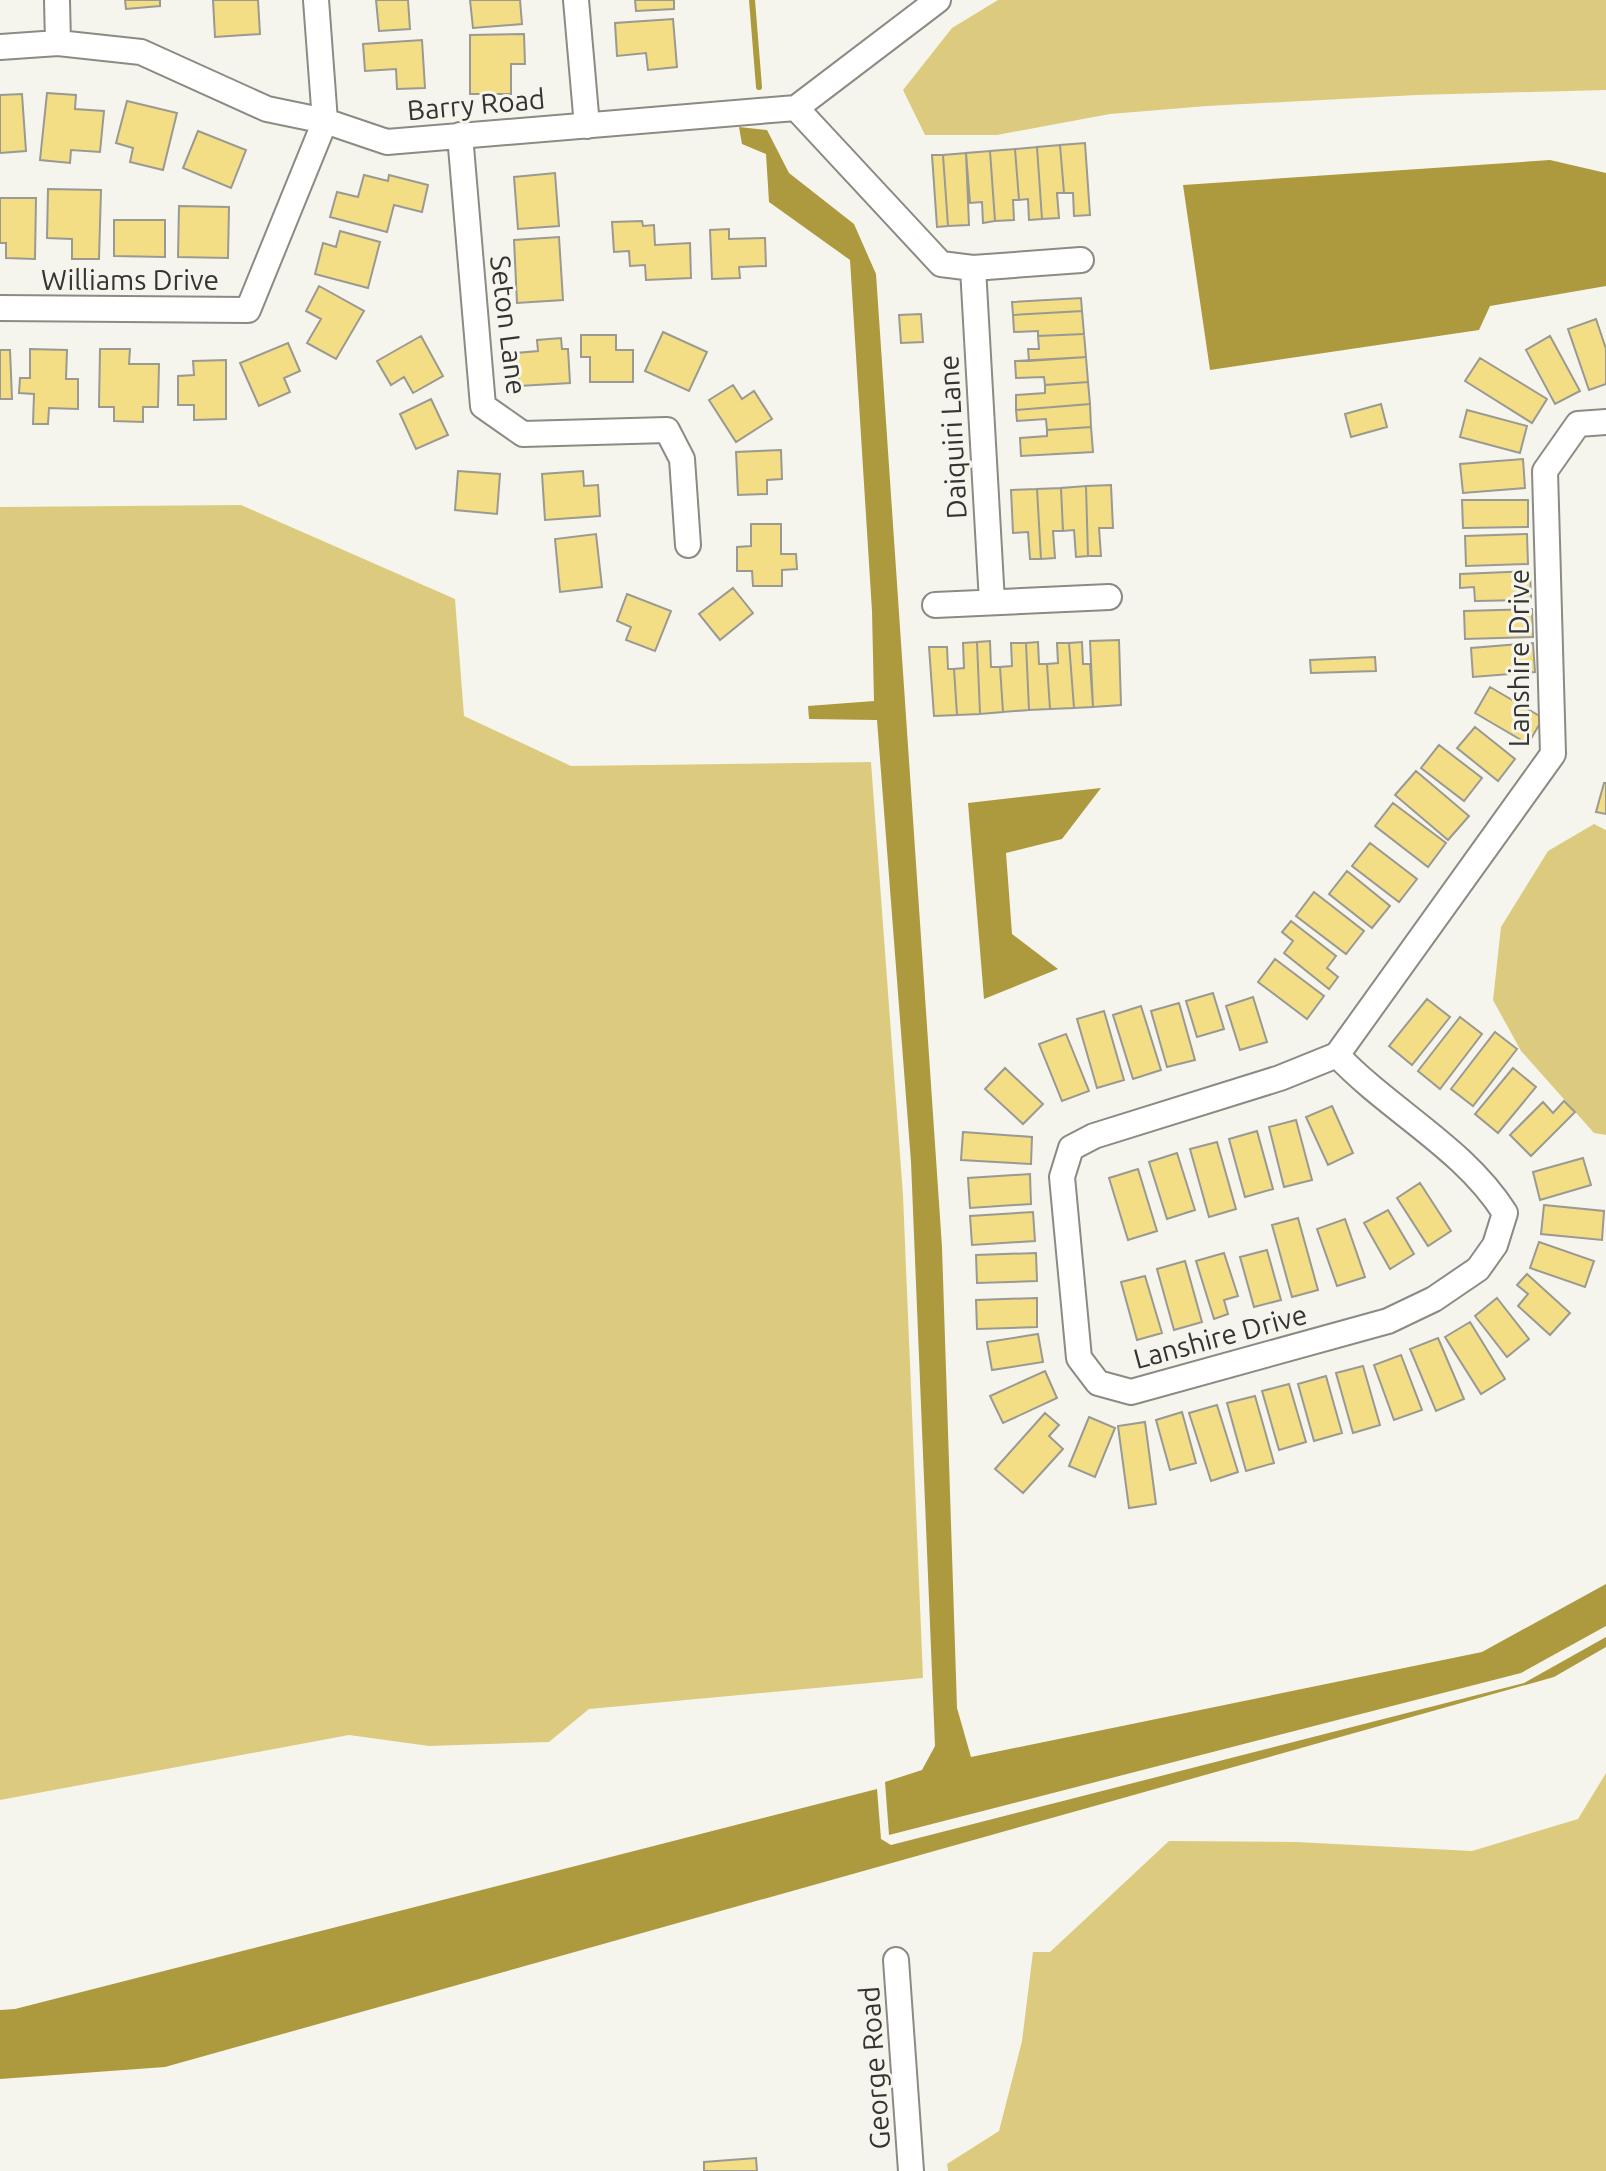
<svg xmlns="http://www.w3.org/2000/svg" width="1606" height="2171" font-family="Ubuntu,sans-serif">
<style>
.green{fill:#dccb7f}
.water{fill:#ad993e}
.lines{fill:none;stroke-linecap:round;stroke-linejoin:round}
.stream{stroke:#ad993e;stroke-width:6}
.building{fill:#f3de85;stroke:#9a9992;stroke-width:2}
.minor-casing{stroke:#8c8a83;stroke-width:28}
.minor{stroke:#fff;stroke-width:24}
.labels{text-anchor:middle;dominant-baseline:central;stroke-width:6;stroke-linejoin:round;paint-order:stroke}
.street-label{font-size:28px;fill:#343431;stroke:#f6f5ed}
</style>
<rect width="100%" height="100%" fill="#f6f5ed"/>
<path class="green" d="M998 0H1606V90L1417 95 1207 106 1110 114 997 135H925L903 90 952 28Z
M241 505 455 599 464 716 571 766 871 762 903 1195 923 1678 589 1709 549 1742 429 1746 349 1735 0 1800V507Z
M1594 824 1606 830V1135L1594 1133 1521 1051 1493 1000 1501 927 1548 851Z
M1606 1773V2171H948L947 2164 999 2131 1022 2041 1033 1952H1050L1169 1841 1296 1842 1472 1851 1578 1819Z"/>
<path class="water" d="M739 127 767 130 789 173 854 224 876 274 942 1247 957 1708 971 1757 1482 1652 1606 1584V1626L1521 1673 889 1835 885 1782 922 1770 935 1746 911 1162 877 720 809 719 808 706 874 701 872 611 850 260 769 202 766 154 742 144Z
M1550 160 1606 173V286L1490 306 1479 330 1210 370 1183 185Z
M1101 788 1062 839 1006 853 1012 934 1058 969 984 999 968 803Z
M1606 1637V1647L1554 1677 165 2067 0 2079V2010L15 2009 877 1789 881 1839 891 1845 1524 1683Z"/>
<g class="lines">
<path class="stream" d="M752 0 759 87"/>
</g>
<path class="building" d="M125 0H160V6L126 9Z
M213 0H258L260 34 215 37Z
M376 0H408L410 29 379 31Z
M470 0H520L522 24 473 28Z
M635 0H674V9L636 11Z
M673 19 677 67 648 70 646 53 617 56 615 23Z
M524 34 525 64H511V94H470V35Z
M422 40 425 88 397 89 396 69 365 71 363 44Z
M47 93 76 95 75 109 104 111 100 152 71 150 70 163 40 160Z
M22 94 26 151 0 153V95Z
M127 101 177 113 163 170 130 162 133 148 116 143Z
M198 131 246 150 231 188 183 168Z
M1085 143 1090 215 1074 216 1073 193H1064L1060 145Z
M1060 145 1064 193H1057L1059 218 1042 219 1037 147Z
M1037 147 1042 219 1029 220 1028 199 1019 200 1015 149Z
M1015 149 1019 200H1013L1014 220 995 221 990 151Z
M990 151 995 221 983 223 982 202 970 203 966 153Z
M966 153 969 225 948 226 943 155Z
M932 155H943L948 226 937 227Z
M555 173 559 226 518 229 514 177Z
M364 175 388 181 389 175 428 185 422 212 394 205 387 232 330 217 337 192 358 197Z
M48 189 101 190 99 259H72V239L47 238Z
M0 198H36L35 259 6 258V243H0Z
M179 206 229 207 228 258 178 257Z
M114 220H165V257L114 256Z
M642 221 643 226 654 225 655 245 690 243 691 278 646 280 645 265 630 266 629 251 614 252 612 222Z
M729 229V239L765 238 766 266 739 267 740 278 712 279 710 230Z
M340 231 380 242 368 288 315 274 323 243 336 247Z
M559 237 563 300 517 303 514 240Z
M319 286 364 311 336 359 307 343 321 319 306 311Z
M1081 298 1082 311 1013 315 1012 302Z
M1082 311 1084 334 1038 336V331L1014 332 1013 315Z
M921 314 923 342 901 343 899 315Z
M1596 319 1606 349V384L1589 390 1568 329Z
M663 332 707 352 689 391 645 371Z
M1084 334 1086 357 1029 361 1028 349H1039L1038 336Z
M581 335H616V350H633V382H590V357H581Z
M421 336 443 376 413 393 404 377 391 385 377 361Z
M1550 336 1580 391 1555 404 1526 350Z
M561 338 562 349H568L570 383 519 386 516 353 538 351 537 340Z
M288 343 300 371 284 378 290 392 259 406 240 363Z
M30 349 67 350 66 379H78V409L49 408 48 424H33L34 394 19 393 20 378H30Z
M100 349H130L129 364H159L158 407H143V422L114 421V407H99Z
M0 350H10L12 399H0Z
M1086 357 1088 382 1045 385 1044 377 1016 378 1015 361Z
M1480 358 1547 399 1532 423 1465 381Z
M226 360V419L194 420V405H178V376L194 375 193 361Z
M1088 382 1090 404 1016 410V395L1045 393V385Z
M733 385 742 399 754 391 772 419 736 442 709 400Z
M431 399 448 435 416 449 400 414Z
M1090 404 1091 427 1047 430 1046 419 1017 421 1016 410Z
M1381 404 1387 427 1351 437 1345 414Z
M1467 410 1527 426 1520 453 1460 437Z
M1091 427 1093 452 1021 456 1020 438 1047 436V430Z
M781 450 782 479 767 480V494L738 495 736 452Z
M1523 459 1525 488 1463 493 1460 464Z
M458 471 500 474 497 514 455 510Z
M583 471 584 486 598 485 600 516 545 520 542 474Z
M1111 485 1113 528H1099L1101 556H1088L1086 486Z
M1086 486 1088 556 1076 557 1074 530 1063 531 1061 488Z
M1061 488 1063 531H1053L1055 558 1041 559 1037 489Z
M1037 489 1041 559H1030L1028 532 1013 533 1011 490Z
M1462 500H1528V527L1463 528Z
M751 524H781V554H796L797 569 782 570V586H753L752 571H737V547L751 546Z
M596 534 602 587 560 592 555 539Z
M1527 534 1528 564 1466 566 1465 536Z
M1530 571 1531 600 1475 601 1474 587 1460 588V574Z
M733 588 753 613 720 640 699 614Z
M627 594 671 611 655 651 626 640 631 627 617 621Z
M1532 609 1533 637 1465 639 1464 611Z
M1119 640 1121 705 1093 707 1090 641Z
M990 641 991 667H1000L1003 712 980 714 977 642Z
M977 642 980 714 957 715 954 669 964 668 963 643Z
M1038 642 1039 664H1047L1050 709 1029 710 1026 643Z
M1082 642 1083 664H1090L1093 707 1074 708 1069 643Z
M1011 643H1026L1029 710 1003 712 1000 667 1012 666Z
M1057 643H1069L1074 708 1050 709 1047 664 1058 663Z
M1533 643 1535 672 1473 677 1471 648Z
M929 647H947L948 669H954L957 715 934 716Z
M1375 657 1376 671 1311 673 1310 660Z
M1490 687 1543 718 1528 744 1475 713Z
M1475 727 1515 759 1498 781 1457 748Z
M1439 745 1482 778 1464 801 1421 768Z
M1416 771 1469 816 1448 840 1395 795Z
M1604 783H1606V814L1596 812Z
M1393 803 1446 843 1428 867 1375 826Z
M1370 843 1417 879 1399 902 1352 866Z
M1347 871 1390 906 1372 928 1329 894Z
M1314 892 1364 931 1346 954 1296 916Z
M1291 921 1336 956 1327 968 1338 977 1329 989 1284 953 1293 941 1282 932Z
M1275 959 1324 996 1307 1019 1258 982Z
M1213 993 1224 1029 1197 1037 1186 1001Z
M1253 997 1267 1042 1240 1050 1226 1006Z
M1427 999 1450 1017 1412 1065 1389 1046Z
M1179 1003 1195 1060 1167 1067 1151 1011Z
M1141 1006 1161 1070 1133 1079 1113 1015Z
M1104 1011 1124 1080 1097 1088 1077 1019Z
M1460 1017 1482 1034 1440 1089 1418 1071Z
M1495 1032 1517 1049 1473 1106 1451 1089Z
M1066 1034 1089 1091 1062 1101 1039 1044Z
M1005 1068 1043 1104 1023 1124 985 1089Z
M1513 1068 1536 1087 1498 1133 1475 1114Z
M1564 1101 1575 1112 1531 1156 1510 1135 1543 1102 1553 1113Z
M1332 1106 1353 1153 1328 1165 1306 1117Z
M1296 1120 1312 1180 1284 1187 1269 1127Z
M1257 1131 1273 1189 1245 1197 1229 1139Z
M963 1132 1032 1137 1031 1164 961 1160Z
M1217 1142 1236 1209 1209 1217 1190 1149Z
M1177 1153 1195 1210 1167 1219 1149 1162Z
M1583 1158 1591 1185 1540 1200 1533 1172Z
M1138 1169 1157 1231 1128 1240 1109 1178Z
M1030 1174 1031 1204 970 1208 968 1178Z
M1420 1183 1451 1231 1428 1246 1397 1198Z
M1544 1205 1604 1211 1602 1240 1541 1234Z
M1388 1210 1414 1254 1390 1269 1364 1223Z
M1033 1212 1035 1241 972 1245 970 1216Z
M1298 1218 1318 1290 1292 1297 1272 1225Z
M1345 1219 1365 1277 1337 1286 1317 1229Z
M1539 1242 1594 1261 1585 1287 1530 1268Z
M1267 1250 1281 1300 1254 1307 1240 1257Z
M1036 1253 1037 1281 977 1283 976 1255Z
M1224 1253 1238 1296 1224 1300 1228 1314 1214 1319 1196 1261Z
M1185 1261 1202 1322 1174 1330 1157 1269Z
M1527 1274 1570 1313 1550 1335 1518 1306 1528 1294 1517 1285Z
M1145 1276 1162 1333 1137 1340 1121 1282Z
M1037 1298V1327L977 1329 976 1300Z
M1497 1298 1529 1339 1507 1357 1475 1316Z
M1470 1322 1505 1379 1481 1394 1445 1337Z
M1038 1334 1043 1362 992 1370 987 1342Z
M1438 1338 1464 1399 1436 1411 1410 1349Z
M1401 1355 1422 1410 1394 1420 1374 1365Z
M1363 1366 1380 1425 1353 1433 1336 1373Z
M1045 1371 1057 1398 1003 1423 990 1396Z
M1326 1376 1342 1433 1314 1441 1298 1384Z
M1289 1384 1306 1442 1279 1450 1262 1391Z
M1255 1396 1274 1463 1246 1471 1227 1403Z
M1217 1405 1238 1472 1211 1481 1189 1413Z
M1182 1412 1196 1463 1170 1470 1156 1420Z
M1045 1413 1059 1425 1049 1436 1063 1449 1023 1493 995 1469Z
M1089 1417 1115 1428 1095 1477 1069 1466Z
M1145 1422 1156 1504 1129 1508 1118 1426Z
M756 2158 757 2171H704V2162Z"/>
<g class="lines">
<defs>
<path id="minor" d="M57 0 58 43
M576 0 587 126
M0 47 58 43 141 52 267 109 325 121 387 142 796 108 938 0
M796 108 941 264 973 268 1081 260
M460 135 483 406 523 434 667 430 682 459 688 545
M973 268 992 602
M0 308 248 310 325 121 316 0
M935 605 1109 597
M1337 1055C1390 1111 1464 1148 1505 1213L1495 1245 1478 1269 1434 1299 1388 1321 1131 1392 1098 1383 1079 1358 1062 1177 1071 1148 1094 1136 1280 1078Z
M1337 1055 1553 754 1545 471 1578 424 1606 422
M896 1960 911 2171"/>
</defs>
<use href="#minor" class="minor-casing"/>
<use href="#minor" class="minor"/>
</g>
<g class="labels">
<g class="street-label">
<text transform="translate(476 104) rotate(-5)">Barry Road</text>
<text x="130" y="279">Williams Drive</text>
<text transform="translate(509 325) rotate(83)">Seton Lane</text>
<text transform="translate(952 437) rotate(-93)">Daiquiri Lane</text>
<text transform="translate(1518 658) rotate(-90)">Lanshire Drive</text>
<text transform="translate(1220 1336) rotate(-15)">Lanshire Drive</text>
<text transform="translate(874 2068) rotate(-94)">George Road</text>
</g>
</g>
</svg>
